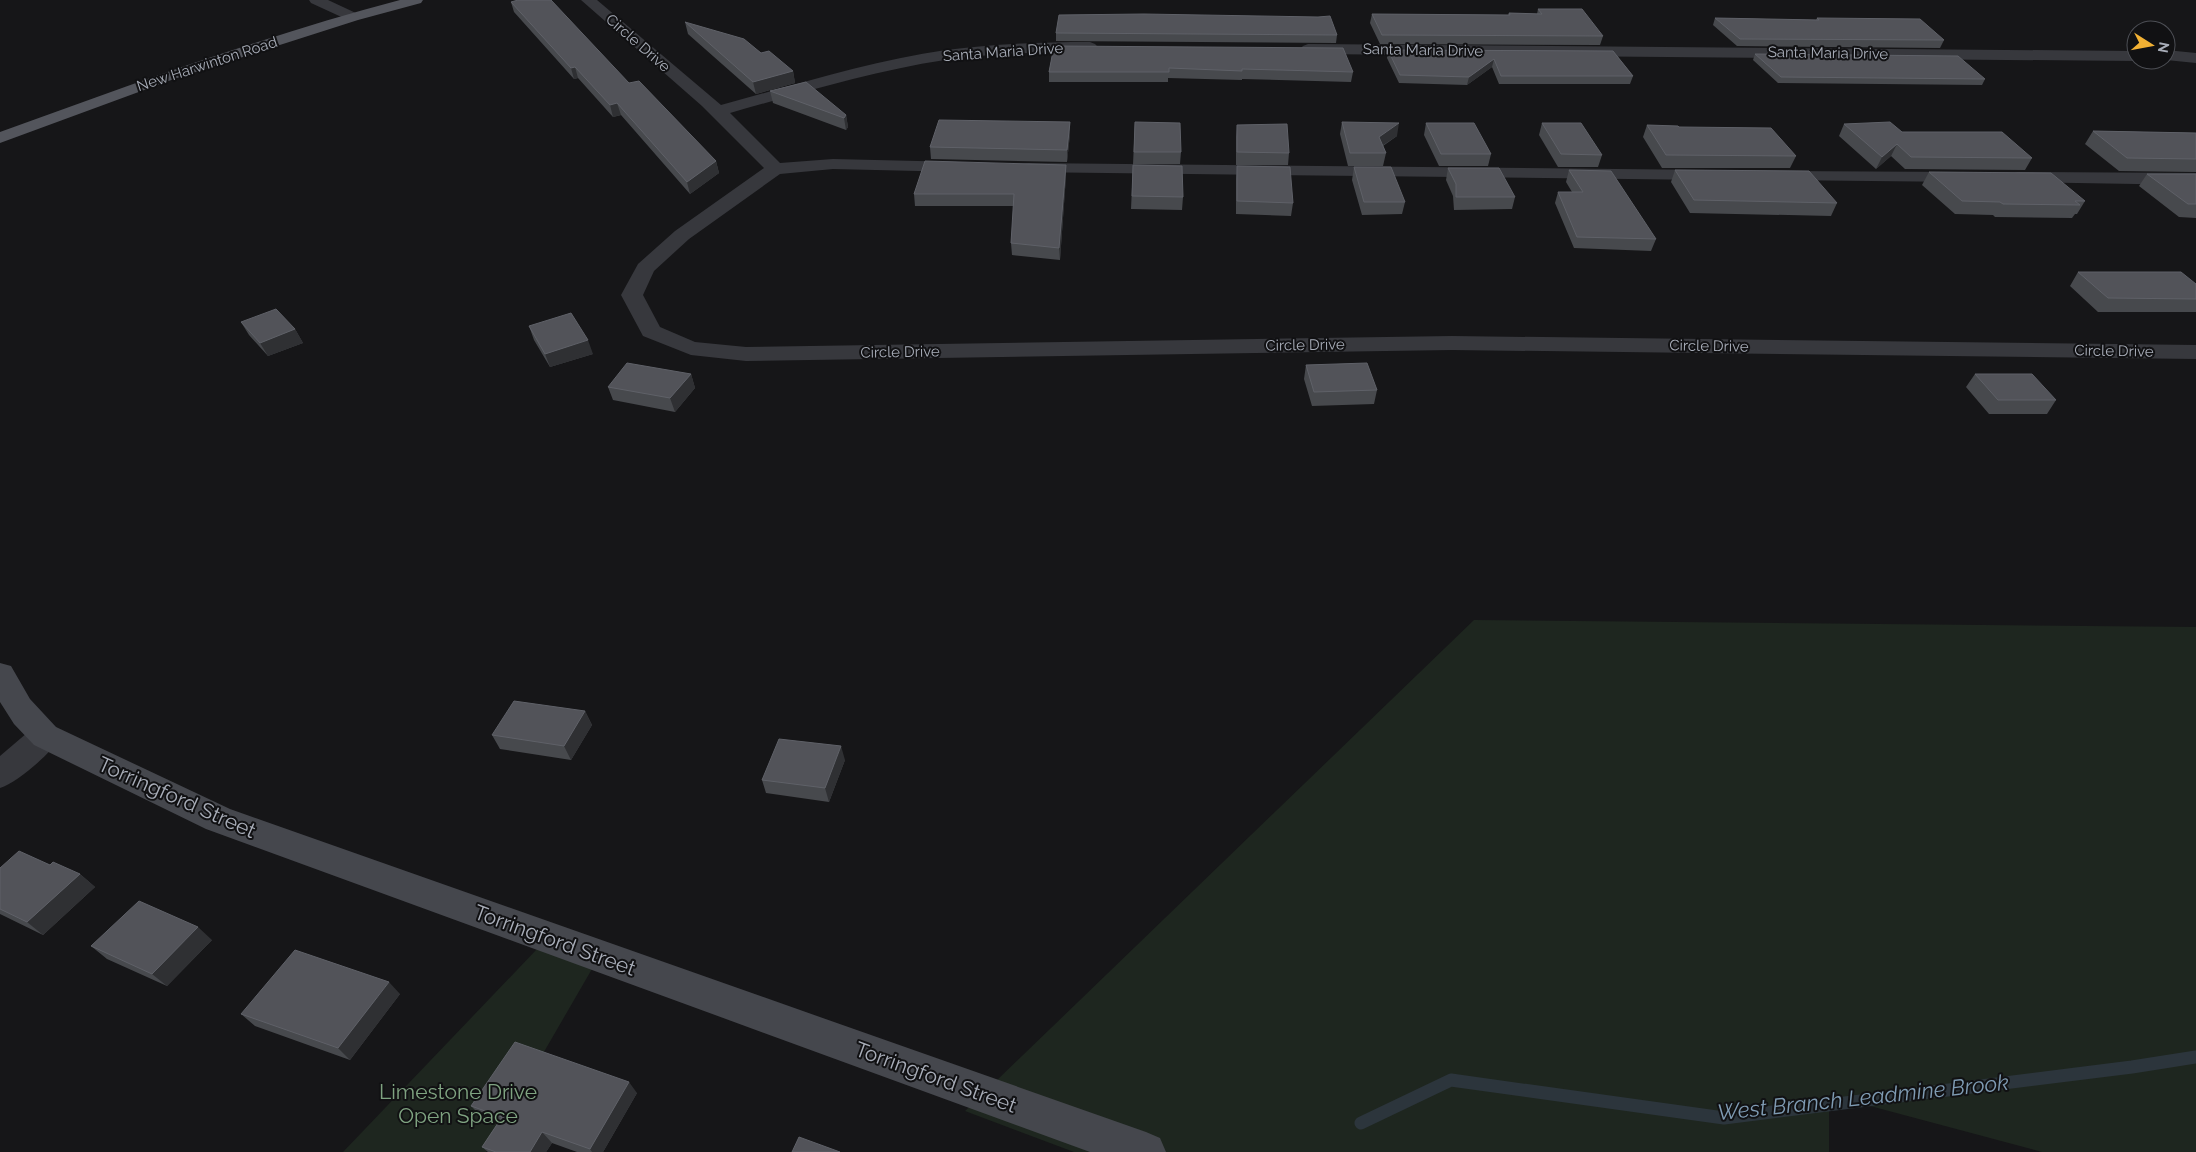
<svg xmlns="http://www.w3.org/2000/svg" width="2196" height="1152" font-family="Raleway,sans-serif">
<style>
.green{fill:#1e261f}
.lines{fill:none;stroke-linecap:round;stroke-linejoin:round}
.stream{stroke:#2c353c;stroke-width:13}
.street{fill:#37383d;fill-rule:evenodd}
.secondary{fill:#45474d;fill-rule:evenodd}
.primary{fill:#53555c;fill-rule:evenodd}
.wall{fill:#47494d}
.shaded-wall{fill:#2f3033}
.building{fill:#525359;stroke:#5f6168}
.labels{text-anchor:middle;dominant-baseline:central;stroke-width:4;stroke-linejoin:round;paint-order:stroke}
.far-street-label{font-size:15px;fill:#a8adb8;stroke:#111113}
.near-street-label{font-size:21px;fill:#a8adb8;stroke:#111113}
.near-park-label{font-size:21px;fill:#7fa381;stroke:#111113}
.near-water-label{font-size:22px;font-style:italic;fill:#7f9bb3;stroke:#111113}
</style>
<rect width="100%" height="100%" fill="#161618"/>
<path class="green" d="M1474 620 2196 627V1152H2042L1829 1095V1152H1074L965 1111Z
M538 948 592 969 486 1152H343Z"/>
<g class="lines">
<path class="stream" d="M1361 1123 1451 1080 1724 1118 2132 1067 2196 1057"/>
<path class="street" d="M309 0H328L358 14 360 17 358 20H348L311 3Z
M581 0H597L721 105C795 85 870 61 946 50 994 44 1042 42 1090 42L1095 44 1098 47 1095 50 1090 52C1041 52 993 53 945 60 872 71 801 93 730 113L780 163 833 159 961 162 967 163 970 167 967 171 961 172 833 169 780 174 689 239 654 271 643 295 660 327 695 342 746 347 1452 336 2196 345V359L1452 350 746 361 691 355 643 336 621 295 638 264 675 231 764 168 702 106Z
M1308 44 2136 51V60H2139L2136 61 1308 54 1303 52 1300 49 1303 46Z
M2166 50 2196 53V63L2166 60Z
M1029 163 1710 170 1716 171 1719 175 1716 179 1710 180 1023 172 1020 168 1023 164Z
M1776 171 1963 172 1969 173 1972 177 1969 181 1963 182 1770 180 1767 176 1770 172Z
M2018 172 2196 173V185L2012 182 2009 178 2012 174Z
M45 724 56 727 61 736C52 753 18 782 0 788V756L34 727Z"/>
<path class="secondary" d="M0 663 11 666 30 699 56 727 230 809 1146 1132 1160 1138 1166 1152H1090L206 829 34 745 14 724 0 702Z"/>
<path class="primary" d="M400 0H423L421 3 358 20 174 79 0 143V132C132 84 264 36 400 0Z"/>
</g>
<path class="wall" d="M511 2 629 83 716 161 719 173 690 194 621 115 613 117 578 78 574 79 514 12Z
M1538 9 1603 36 1600 45 1380 44 1370 23 1372 14 1508 15 1509 13 1537 14Z
M1318 17 1337 35 1336 43 1056 41V33Z
M1715 18 1816 20 1817 18 1944 40 1940 48 1737 46 1713 25Z
M685 22 761 53 793 71 795 83 756 94 688 34Z
M1054 46 1353 72 1351 82 1242 79V80L1168 78V82H1049V72Z
M1388 50 1613 51 1633 76 1630 84H1499L1492 67 1467 85 1399 83 1387 58Z
M1755 54 1985 79 1982 85 1778 83 1753 60Z
M770 91 846 115 848 127 846 130 773 103Z
M1070 122V134L1067 162 931 159 930 147Z
M1135 122 1181 152 1180 164H1133Z
M1342 122 1397 136 1383 146 1386 153 1383 166H1348L1340 134Z
M1426 123 1491 154 1488 166H1439L1424 135Z
M1542 123 1602 155 1598 167H1558L1539 135Z
M1844 124 1902 132 2032 158 2025 170 1905 169 1891 156 1876 169 1839 136Z
M1237 125 1289 153 1288 165H1236V137Z
M1647 125 1679 127 1796 156 1790 168H1662L1643 137Z
M2093 131 2196 133V172L2119 171 2085 144Z
M1066 165V176L1060 260 1012 255 1011 243 1014 206H915L914 194Z
M1133 165 1183 197 1182 210 1131 209Z
M1237 166 1293 203 1291 216 1236 214V179Z
M1354 167 1405 202 1402 214 1362 215 1352 180Z
M1448 168 1515 197 1512 209 1454 210 1453 196 1446 180Z
M1569 170 1656 239 1651 251 1574 248 1555 203 1558 192H1572L1566 182Z
M1675 170 1837 203 1831 216 1690 213 1671 182Z
M1929 172 2085 201 2077 214H2075L2072 218 1995 217 1993 215 1955 214 1922 185Z
M2147 174H2196V218L2179 217 2139 186Z
M2078 272 2196 284V312H2098L2070 286Z
M241 322 295 329 303 343 268 356 249 335Z
M529 326 593 354 550 367 534 340Z
M1306 365 1377 390 1374 404 1312 406 1304 379Z
M691 374 695 388 675 412 613 400 608 387Z
M1975 374 2056 400 2047 414H1989L1966 387Z
M585 711 592 725 571 760 500 749 492 735Z
M845 760 829 802 766 793 762 780Z
M50 865 80 874 95 887 43 935 0 914V868Z
M212 940 167 986 107 959 91 946Z
M400 994 350 1060 255 1026 241 1014Z
M637 1093 603 1152H577L552 1143 546 1152H488L482 1147 498 1123 482 1117 471 1106Z"/>
<path class="shaded-wall" d="M1494 59 1492 67 1467 85 1469 77Z
M575 67 578 78 574 79 571 68Z
M793 71 795 83 756 94 753 82Z
M617 103 621 115 613 117 610 105Z
M846 115 848 127 846 130 844 118Z
M1070 122V134L1067 162V150Z
M1399 123 1397 136 1377 149 1379 137Z
M1897 144 1891 156 1876 169 1882 157Z
M716 161 719 173 690 194 687 182Z
M1066 165V176L1060 260 1059 248Z
M295 329 303 343 268 356 260 343Z
M588 340 593 354 550 367 545 354Z
M691 374 695 388 675 412 670 398Z
M585 711 592 725 571 760 564 746Z
M841 746 845 760 829 802 825 788Z
M80 874 95 887 43 935 27 922Z
M198 927 212 940 167 986 152 974Z
M389 982 400 994 350 1060 338 1048Z
M629 1082 637 1093 603 1152H592L590 1149Z
M542 1132 552 1143 546 1152H530Z"/>
<path class="building" d="M518 0H551L629 83 639 81 716 161 687 182 617 103 610 105 575 67 571 68 511 2Z
M1538 9H1582L1603 36 1382 35 1372 14 1510 15 1509 13 1542 14Z
M1144 14 1318 17 1330 16 1337 35 1056 33 1059 15Z
M1715 18 1819 20 1817 18 1920 19 1944 40 1740 39Z
M685 22 744 39 761 53 769 51 793 71 753 82Z
M1054 46 1343 48 1353 72 1242 69V71L1169 68V72H1049Z
M1388 50 1613 51 1633 76H1501L1494 59 1469 77 1400 75Z
M1755 54 1958 56 1985 79 1781 77Z
M806 82 846 115 844 118 770 91Z
M939 120 1070 122 1067 150 930 147Z
M1135 122 1180 123 1181 152H1134Z
M1342 122 1399 123 1379 137 1386 153H1350Z
M1890 122 1902 132H2002L2032 158 1911 157 1897 144 1882 157 1844 124Z
M1426 123H1474L1491 154H1441Z
M1542 123H1581L1602 155 1561 154Z
M1287 124 1289 153 1237 152V125Z
M1647 125 1678 126 1679 127 1771 128 1796 156 1666 155Z
M2093 131 2196 133V159L2127 158Z
M925 161 1066 165 1059 248 1011 243 1014 194H914Z
M1133 165 1182 166 1183 197 1132 196Z
M1237 166 1290 167 1293 203 1237 201Z
M1354 167H1391L1405 202H1364Z
M1448 168H1499L1515 197H1456V184Z
M1569 170 1611 171 1656 239 1577 237 1558 192H1583Z
M1675 170 1809 171 1837 203 1694 200Z
M1929 172 2051 173 2085 201H2075L2080 205 2003 204 2000 202 1962 201Z
M2147 174H2196V204H2188Z
M2078 272H2181L2196 284V299L2108 298Z
M276 309 295 329 260 343 241 322Z
M571 313 588 340 545 354 529 326Z
M627 363 691 374 670 398 608 387Z
M1367 363 1377 390 1314 392 1306 365Z
M1975 374H2032L2056 400H1998Z
M514 701 585 711 564 746 492 735Z
M779 739 841 746 825 788 762 780Z
M19 851 50 865 53 862 80 874 27 922 0 909V868Z
M139 901 198 927 152 974 91 946Z
M295 950 389 982 338 1048 241 1014Z
M515 1042 629 1082 590 1149 542 1132 530 1152H496L482 1147 502 1117 471 1106Z
M799 1137 840 1152H792Z"/>
<g class="labels">
<g class="far-street-label">
<text transform="translate(638 43) rotate(41)">Circle Drive</text>
<text transform="translate(1423 50) rotate(1)">Santa Maria Drive</text>
<text transform="translate(1003 52) rotate(-4)">Santa Maria Drive</text>
<text transform="translate(1828 53) rotate(1)">Santa Maria Drive</text>
<text transform="translate(207 64) rotate(-18)">New Harwinton Road</text>
<text transform="translate(1305 345) rotate(-1)">Circle Drive</text>
<text transform="translate(1709 346) rotate(1)">Circle Drive</text>
<text transform="translate(2114 351) rotate(1)">Circle Drive</text>
<text transform="translate(900 352) rotate(-1)">Circle Drive</text>
</g>
<g class="near-street-label">
<text transform="translate(177 797) rotate(24)">Torringford Street</text>
<text transform="translate(555 940) rotate(20)">Torringford Street</text>
<text transform="translate(936 1077) rotate(20)">Torringford Street</text>
</g>
<g class="near-park-label">
<text x="458" y="1091">Limestone Drive<tspan x="458" dy="24">Open Space</tspan></text>
</g>
<g class="near-water-label">
<text transform="translate(1863 1097) rotate(-6)">West Branch Leadmine Brook</text>
</g>
</g>
<g transform="translate(2151 45) rotate(101)"><circle r="24" fill="#111113" stroke="#4d4f55"/>
<path d="M0-4L9 19L0 12L-9 19Z" fill="#f2b134"/>
<text y="-8" font-size="14" font-weight="bold" text-anchor="middle" fill="#a8adb8">N</text>
</g>
</svg>
